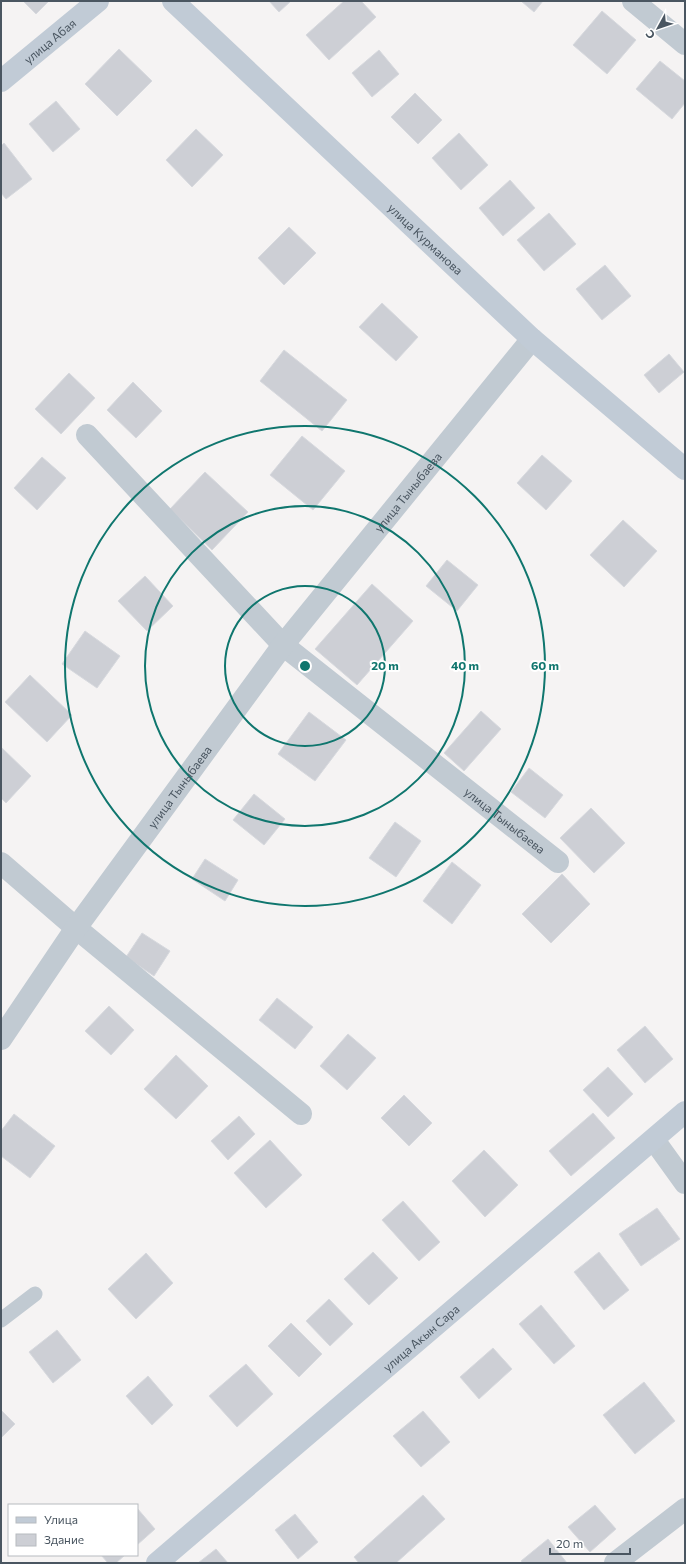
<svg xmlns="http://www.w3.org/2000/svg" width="686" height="1564" font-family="Commissioner,sans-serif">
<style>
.building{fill:#cdcfd5;stroke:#d7d9de}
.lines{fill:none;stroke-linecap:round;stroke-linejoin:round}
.lane{stroke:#c1cad2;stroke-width:15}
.street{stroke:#c1cad2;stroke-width:22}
.secondary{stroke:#c1cbd6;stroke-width:22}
.ring{fill:none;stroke:#0f766e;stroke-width:2}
.labels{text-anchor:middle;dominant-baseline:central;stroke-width:4;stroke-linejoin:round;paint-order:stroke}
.street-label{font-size:12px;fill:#4a5661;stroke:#fff}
.centre{fill:#0f766e;stroke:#fff;stroke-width:2}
.ring-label{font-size:12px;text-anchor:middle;font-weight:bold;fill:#0f766e;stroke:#fff;stroke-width:4;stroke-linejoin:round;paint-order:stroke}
</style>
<rect width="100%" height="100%" fill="#f5f3f3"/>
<path class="building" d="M23 1H49L36 14Z
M269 1H291L279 12Z
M344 1H361L376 17 329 60 306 35Z
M521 1H543L534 12Z
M602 11 636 40 607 74 573 45Z
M119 49 152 81 117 116 85 84Z
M379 50 399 74 372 97 352 73Z
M660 61 685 81V103L672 119 636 89Z
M415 93 442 120 418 144 391 117Z
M56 101 80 129 53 152 29 124Z
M196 129 223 155 192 187 166 160Z
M459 133 488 165 461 190 432 158Z
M4 143 32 179 6 199 1 193V146Z
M510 180 535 208 503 236 479 208Z
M549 213 576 244 544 271 517 240Z
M289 227 316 253 284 285 258 258Z
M605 265 631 296 602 320 576 289Z
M382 303 418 337 396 361 359 327Z
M284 350 347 400 322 431 260 381Z
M669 354 684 372 659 393 644 375Z
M69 373 95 398 61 434 35 409Z
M133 382 162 411 136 438 107 410Z
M302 436 345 471 313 510 270 475Z
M542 455 572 481 546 510 517 483Z
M42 457 66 478 37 510 14 488Z
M205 472 248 512 212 550 170 509Z
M623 520 657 551 624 587 590 555Z
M447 560 478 585 457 611 426 586Z
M145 576 173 606 147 631 118 601Z
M372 584 413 621 357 685 315 649Z
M85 631 120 656 97 688 62 664Z
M30 675 72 715 47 742 5 702Z
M481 711 501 729 464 771 444 753Z
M309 712 346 740 315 781 278 754Z
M1 747 31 776 6 803 1 798Z
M529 768 563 795 545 818 511 792Z
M254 794 285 819 264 845 233 820Z
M591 808 625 843 594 873 560 838Z
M395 822 421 841 396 877 369 858Z
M205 859 238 880 225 901 192 879Z
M452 862 481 885 452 924 423 901Z
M562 874 590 904 551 943 522 914Z
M142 933 170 951 154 976 126 957Z
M277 998 313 1027 295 1049 259 1020Z
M109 1006 134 1030 111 1055 85 1031Z
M645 1026 673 1059 645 1083 617 1050Z
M348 1034 376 1058 347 1090 320 1066Z
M176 1055 208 1086 176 1119 144 1089Z
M608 1067 633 1094 608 1117 583 1090Z
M404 1095 432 1123 409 1146 381 1118Z
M593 1113 615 1138 571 1176 549 1151Z
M14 1114 55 1146 30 1178 1 1156V1131Z
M239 1116 255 1134 228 1160 211 1141Z
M270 1140 302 1175 266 1208 234 1173Z
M484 1150 518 1185 485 1217 452 1181Z
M403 1201 440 1242 419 1261 382 1220Z
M657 1208 680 1239 641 1266 619 1234Z
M373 1252 398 1278 369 1305 344 1279Z
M599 1252 629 1290 604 1310 574 1272Z
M146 1253 173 1283 136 1319 108 1289Z
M329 1299 353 1324 330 1346 306 1321Z
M541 1305 575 1346 554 1364 519 1324Z
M291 1323 322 1354 299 1377 268 1346Z
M57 1330 81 1360 53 1383 29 1352Z
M493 1348 512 1369 479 1399 460 1377Z
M246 1364 273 1394 237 1427 209 1396Z
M148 1376 173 1405 152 1425 126 1396Z
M644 1382 675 1421 635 1454 603 1415Z
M1 1410 15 1424 1 1438Z
M423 1411 450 1442 421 1467 393 1436Z
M423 1495 445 1519 396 1563H359L354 1557Z
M595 1505 616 1529 590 1552 568 1527Z
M137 1508 155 1529 137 1545Z
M295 1514 318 1542 298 1559 275 1530Z
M548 1539 567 1563H523L521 1561Z
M216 1549 228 1563H198Z
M101 1555H125L116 1563H108Z"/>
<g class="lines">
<path class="lane" d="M1 1320 35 1294"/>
<g class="street">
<path d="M633 1 685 44"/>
<path id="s1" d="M87 435 283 645 558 862"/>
<path d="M1 863 76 928 301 1114"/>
<path id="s2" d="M1 1039 76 928 283 645 532 339"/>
<path d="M654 1140 685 1183"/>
<path d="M615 1563 685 1509"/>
</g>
<g class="secondary">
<path id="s3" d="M173 1 532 339 685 469"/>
<path id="s4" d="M1 81 98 1"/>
<path id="s5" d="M157 1563 685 1112"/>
</g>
</g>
<g class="ring">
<circle cx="305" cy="666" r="80"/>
<circle cx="305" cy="666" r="160"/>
<circle cx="305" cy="666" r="240"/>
</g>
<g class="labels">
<g class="street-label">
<text stroke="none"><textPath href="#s4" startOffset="63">улица Абая</textPath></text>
<text stroke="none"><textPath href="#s3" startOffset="347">улица Курманова</textPath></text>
<text stroke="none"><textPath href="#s2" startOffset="682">улица Тыныбаева</textPath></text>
<text stroke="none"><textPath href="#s2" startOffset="309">улица Тыныбаева</textPath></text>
<text stroke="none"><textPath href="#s1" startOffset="570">улица Тыныбаева</textPath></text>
<text stroke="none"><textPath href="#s5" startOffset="347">улица Акын Сара</textPath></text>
</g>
</g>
<circle cx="305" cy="666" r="6" class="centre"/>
<g class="ring-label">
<text x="385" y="670">20 m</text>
<text x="465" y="670">40 m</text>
<text x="545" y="670">60 m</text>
</g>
<rect width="686" height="1564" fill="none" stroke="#4a5661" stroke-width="4"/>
<rect x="8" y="1504" width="130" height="52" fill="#ffffff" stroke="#b7bbc0"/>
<rect x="16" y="1517" width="20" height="6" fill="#c1cbd6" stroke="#b7bbc0"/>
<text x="44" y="1524" font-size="12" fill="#4a5661">Улица</text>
<rect x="16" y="1534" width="20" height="12" fill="#cdcfd5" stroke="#b7bbc0"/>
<text x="44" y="1544" font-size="12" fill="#4a5661">Здание</text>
<g transform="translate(658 28) rotate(230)" stroke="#ffffff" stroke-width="3" paint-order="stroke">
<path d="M0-3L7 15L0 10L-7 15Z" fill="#4a5661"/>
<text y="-6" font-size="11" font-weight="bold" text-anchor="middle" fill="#4a5661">С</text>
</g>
<path d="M550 1548v6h80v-6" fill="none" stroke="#4a5661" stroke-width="2"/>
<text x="556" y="1548" font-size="12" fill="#4a5661" stroke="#ffffff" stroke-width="3" paint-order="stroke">20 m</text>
</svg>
